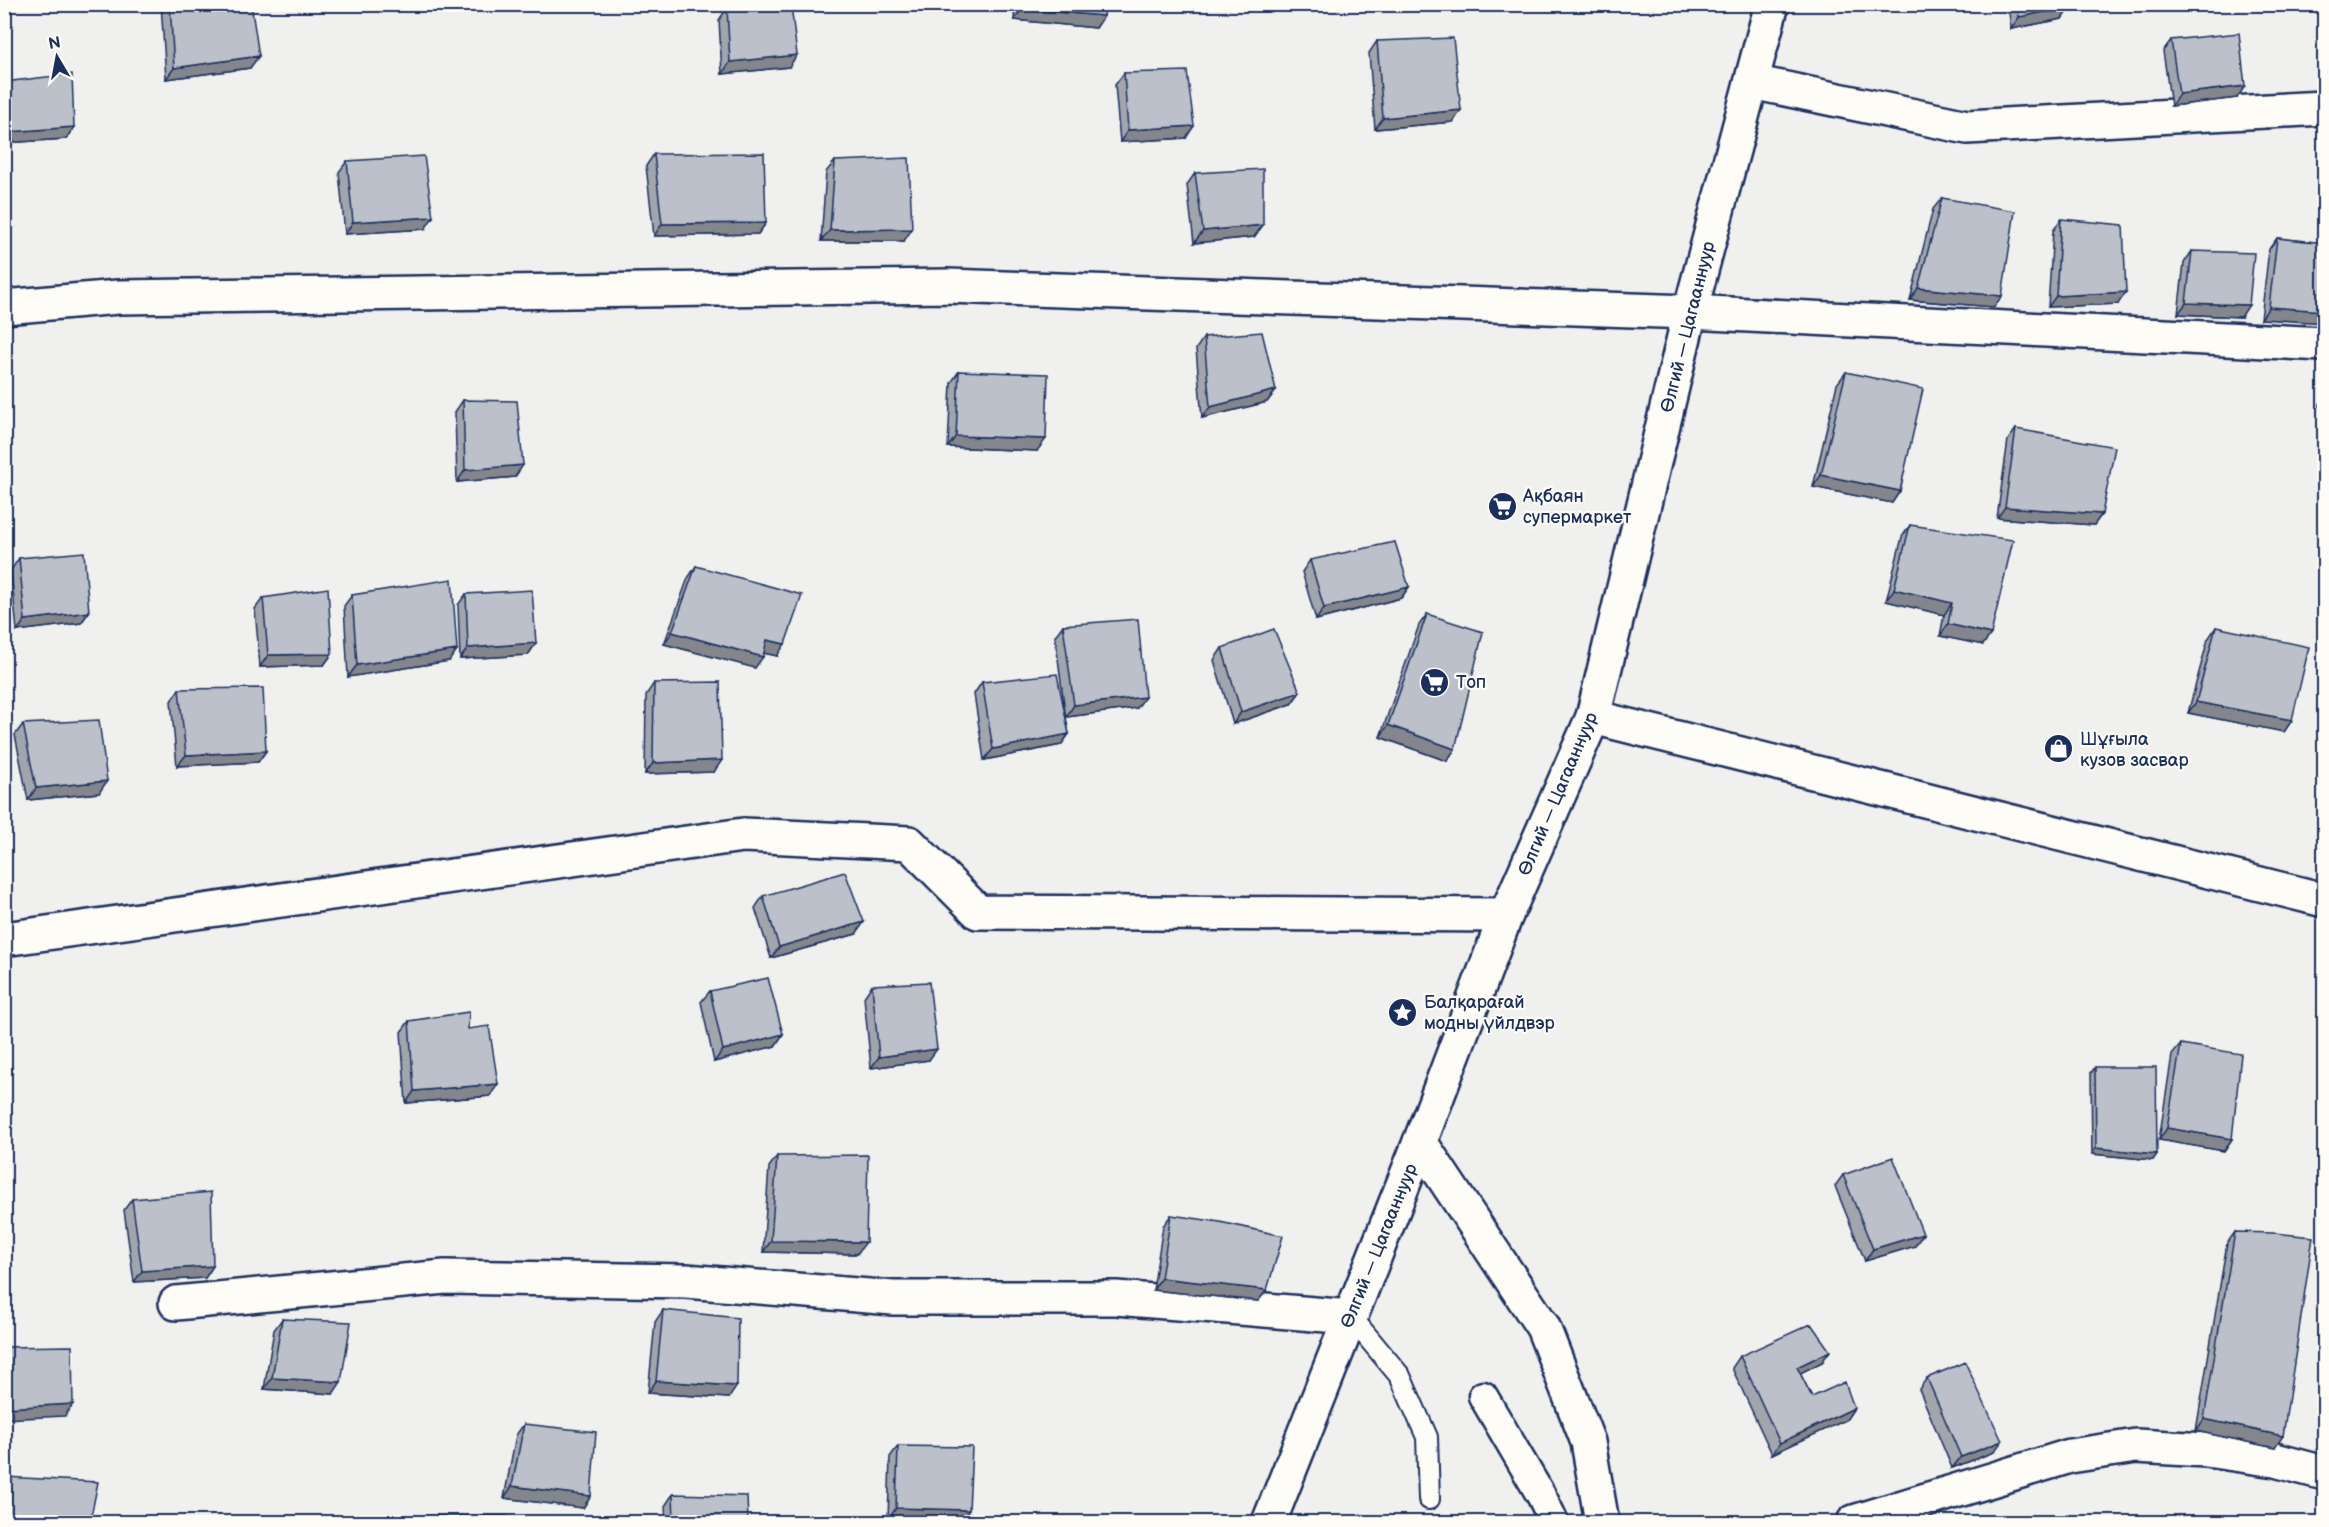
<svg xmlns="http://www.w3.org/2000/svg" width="2329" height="1527" font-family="'Balsamiq Sans',sans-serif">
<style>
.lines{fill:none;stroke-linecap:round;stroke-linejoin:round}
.service-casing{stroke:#1b2f5e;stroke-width:24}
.pedestrian-casing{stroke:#1b2f5e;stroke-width:33}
.minor-casing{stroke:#1b2f5e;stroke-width:38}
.tertiary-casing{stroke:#1b2f5e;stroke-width:38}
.trunk-casing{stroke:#1b2f5e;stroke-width:38}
.service{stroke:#fdfcf7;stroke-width:20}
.pedestrian{stroke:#fdfcf7;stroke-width:28}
.minor{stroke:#fdfcf7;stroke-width:33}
.tertiary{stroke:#fdfcf7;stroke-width:33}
.trunk{stroke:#fdfcf7;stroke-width:33}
.wall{fill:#a1a5ae;stroke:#1b2f5e;stroke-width:1.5}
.shaded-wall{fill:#83868d;stroke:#1b2f5e;stroke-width:1.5}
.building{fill:#bbc0ca;stroke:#1b2f5e;stroke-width:1.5}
.labels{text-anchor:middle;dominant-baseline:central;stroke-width:4.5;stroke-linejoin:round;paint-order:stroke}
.street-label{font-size:18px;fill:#1b2f5e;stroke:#fdfcf7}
.poi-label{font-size:18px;fill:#1b2f5e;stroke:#fdfcf7;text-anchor:start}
</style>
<rect width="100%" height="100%" fill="#f0f0ee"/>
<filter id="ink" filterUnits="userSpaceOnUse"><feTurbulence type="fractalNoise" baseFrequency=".0167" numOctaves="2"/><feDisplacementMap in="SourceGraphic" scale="12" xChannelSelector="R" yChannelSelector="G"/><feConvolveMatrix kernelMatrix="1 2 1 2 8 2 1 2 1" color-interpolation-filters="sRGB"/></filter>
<g filter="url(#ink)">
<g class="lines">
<defs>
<path id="service" d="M1351 1317 1400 1376 1427 1437 1429 1499"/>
<path id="pedestrian" d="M1483 1396 1542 1497 1554 1522"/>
<path id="minor" d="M1752 82 1967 127 2324 108
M4 307 118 297 948 286 1690 312 2324 344
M4 939 743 835 909 843 978 912 1506 915
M1420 1142 1543 1327 1588 1442 1602 1522
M176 1303 445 1277 686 1281 893 1298H1116L1351 1317
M1854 1522 2070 1456 2136 1446 2206 1450 2275 1460 2324 1473"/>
<path id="tertiary" d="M1593 717 2324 900"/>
<path id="trunk" d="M1269 1522 1420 1142 1506 915 1593 717 1690 312 1772 4"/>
</defs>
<use href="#service" class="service-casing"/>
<use href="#pedestrian" class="pedestrian-casing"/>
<use href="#minor" class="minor-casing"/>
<use href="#tertiary" class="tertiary-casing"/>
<use href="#trunk" class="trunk-casing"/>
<use href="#service" class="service"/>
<use href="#pedestrian" class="pedestrian"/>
<use href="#minor" class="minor"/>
<use href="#tertiary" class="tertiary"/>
<use href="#trunk" class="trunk"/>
</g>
<path class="wall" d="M161 4H251L250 68 166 79Z
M1015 4H1105L1104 16 1096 28 1014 20Z
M2008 4H2070L2062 19 2011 29Z
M727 8 789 67 722 74 719 20Z
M2171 40 2237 98 2171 106 2163 51Z
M1377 41 1461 110 1453 122 1375 129 1369 53Z
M1124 73 1186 138 1120 142 1115 85Z
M4 82 74 127 66 139 4 143Z
M654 154 766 223 758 234 654 236 646 166Z
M347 161 425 229 345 234 339 172Z
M835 161 904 241H821L826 172Z
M1195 173 1263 225 1254 237 1194 243 1187 185Z
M1942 198 1994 307 1910 300 1933 209Z
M2061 219 2118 304 2048 307 2053 231Z
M2277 238 2325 243 2261 319 2269 249Z
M2192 251 2241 317 2178 314 2184 263Z
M1204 337 1276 390 1267 402 1202 418 1196 349Z
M959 371 1037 451 948 447 951 383Z
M1846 372 1900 491 1892 503 1813 487 1837 384Z
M2324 398H2325V441H2322L2320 404Z
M463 400 515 477 457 482 455 412Z
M2016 429 2102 514 2094 525 1997 518 2008 440Z
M1910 525 1991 634 1983 645 1940 636 1944 615 1886 601 1902 537Z
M19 558 89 612 81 623 17 631 11 570Z
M1310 560 1409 587 1401 598 1316 620 1302 572Z
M696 566 777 656 764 653 755 668 664 644 688 578Z
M466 594 536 643 528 655 460 659 458 605Z
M352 595 449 661 348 677 344 606Z
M263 598 332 654 324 665 260 667 255 609Z
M1427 614 1455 749 1447 761 1380 737 1419 625Z
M1063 625 1137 708 1066 717 1069 734 1061 745 984 760 974 694 982 682 1065 712 1055 636Z
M2216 627 2292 720 2284 732 2188 713 2208 639Z
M1222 648 1300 692 1291 704 1233 724 1214 660Z
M654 683 714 772 645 774 646 695Z
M179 689 266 751 258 762 177 766 171 701Z
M23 724 99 793 28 800 15 735Z
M763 896 856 934 771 958 755 908Z
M872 985 929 1060 871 1068 864 997Z
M710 991 783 1034 775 1046 714 1062 701 1002Z
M409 1021 468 1029 490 1096 406 1103 401 1032Z
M2181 1044 2232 1139 2224 1151 2159 1140 2172 1055Z
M2095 1067 2157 1154 2153 1160 2092 1154 2091 1073Z
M777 1156 857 1254 763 1252 769 1167Z
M1843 1175 1915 1246 1865 1261 1835 1186Z
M132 1199 213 1266 205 1278 134 1282 124 1210Z
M1171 1215 1267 1290 1258 1301 1153 1290 1163 1226Z
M2235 1232 2275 1448 2196 1431 2227 1243Z
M663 1310 729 1398 648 1393 655 1322Z
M282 1319 333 1394 264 1389 274 1330Z
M1740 1356 1822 1362 1800 1373 1812 1397 1854 1408 1846 1420 1772 1454 1732 1368Z
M1927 1378 1994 1452 1952 1468 1919 1389Z
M524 1424 591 1496 583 1508 504 1498 516 1435Z
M898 1446 961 1522 888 1520 890 1457Z
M673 1494 748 1522H666L665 1506Z"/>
<path class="shaded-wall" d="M2070 7 2062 19 2011 29 2019 17Z
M1022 9 1104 16 1096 28 1014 20Z
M797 55 789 67 722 74 730 62Z
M259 56 250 68 166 79 174 68Z
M2245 86 2237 98 2171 106 2179 94Z
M1461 110 1453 122 1375 129 1383 118Z
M1194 126 1186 138 1120 142 1128 130Z
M74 127 66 139 4 143V138L9 132Z
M433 217 425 229 345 234 353 222Z
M766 223 758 234 654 236 662 224Z
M1263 225 1254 237 1194 243 1203 231Z
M912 229 904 241H821L830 230Z
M1918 288 2002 296 1994 307 1910 300Z
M2126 292 2118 304 2048 307 2056 296Z
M2186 303 2249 305 2241 317 2178 314Z
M2269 307 2325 311V323L2261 319Z
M1276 390 1267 402 1202 418 1210 407Z
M956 436 1046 439 1037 451 948 447Z
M523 465 515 477 457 482 465 470Z
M1821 475 1900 491 1892 503 1813 487Z
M2005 507 2102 514 2094 525 1997 518Z
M1409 587 1401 598 1316 620 1324 608Z
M1894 589 1952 603 1944 615 1886 601Z
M89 612 81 623 17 631 25 620Z
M1948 624 1991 634 1983 645 1940 636Z
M672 632 763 657 755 668 664 644Z
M767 640 785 644 777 656 759 652Z
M536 643 528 655 460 659 468 648Z
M457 650 449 661 348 677 357 665Z
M332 654 324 665 260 667 268 655Z
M1300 692 1291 704 1233 724 1241 712Z
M1145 697 1137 708 1066 717 1074 705Z
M2196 702 2292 720 2284 732 2188 713Z
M1388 725 1455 749 1447 761 1380 737Z
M1069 734 1061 745 984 760 993 749Z
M266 751 258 762 177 766 186 755Z
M722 760 714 772 645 774 653 763Z
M107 781 99 793 28 800 36 788Z
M864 922 856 934 771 958 779 947Z
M783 1034 775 1046 714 1062 723 1050Z
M937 1049 929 1060 871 1068 879 1057Z
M498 1084 490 1096 406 1103 414 1091Z
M2167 1128 2232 1139 2224 1151 2159 1140Z
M2096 1148 2157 1154 2153 1160 2092 1154Z
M1923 1234 1915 1246 1865 1261 1873 1249Z
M771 1241 866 1242 857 1254 763 1252Z
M213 1266 205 1278 134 1282 142 1271Z
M1161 1278 1267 1290 1258 1301 1153 1290Z
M1830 1351 1822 1362 1789 1379 1797 1367Z
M272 1378 341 1382 333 1394 264 1389Z
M656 1381 737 1386 729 1398 648 1393Z
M73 1404 65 1416 4 1419V1408Z
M1854 1408 1846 1420 1772 1454 1780 1443Z
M2204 1419 2283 1436 2275 1448 2196 1431Z
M2002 1441 1994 1452 1952 1468 1961 1457Z
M512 1486 591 1496 583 1508 504 1498Z
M896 1508 969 1510 961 1522 888 1520Z"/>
<path class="building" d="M4 4H7L8 13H4Z
M170 4H251L259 56 174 68Z
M1022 4H1105L1104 16 1022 9Z
M2018 4H2070V7L2019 17Z
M791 5 797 55 730 62 727 8Z
M2239 33 2245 86 2179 94 2171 40Z
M1453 38 1461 110 1383 118 1377 41Z
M1187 71 1194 126 1128 130 1124 73Z
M72 74 74 127 9 132 4 111V82Z
M764 153 766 223 662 224 654 154Z
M424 156 433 217 353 222 347 161Z
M909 158 912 229 830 230 835 161Z
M1263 169V225L1203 231 1195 173Z
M1942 198 2015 211 2002 296 1918 288Z
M2061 219 2123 225 2126 292 2056 296Z
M2277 238 2325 243V311L2269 307Z
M2192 251 2254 253 2249 305 2186 303Z
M1262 332 1276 390 1210 407 1204 337Z
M959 371 1048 374 1046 439 956 436Z
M1846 372 1923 389 1900 491 1821 475Z
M463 400 517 401 523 465 465 470Z
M2016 429 2115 447 2102 514 2005 507Z
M1910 525 2013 540 1991 634 1948 624 1952 603 1894 589Z
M1395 542 1409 587 1324 608 1310 560Z
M84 552 89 612 25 620 19 558Z
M696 566 802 595 785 644 767 640 763 657 672 632Z
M452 579 457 650 357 665 352 595Z
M328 588 332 654 268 655 263 598Z
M532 590 536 643 468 648 466 594Z
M1427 614 1483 632 1455 749 1388 725Z
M1138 619 1145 697 1074 705 1063 625Z
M2216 627 2309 647 2292 720 2196 702Z
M1274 629 1300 692 1241 712 1222 648Z
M1057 674 1069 734 993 749 982 682Z
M720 682 722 760 653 763 654 683Z
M263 688 266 751 186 755 179 689Z
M99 720 107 781 36 788 23 724Z
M845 872 864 922 779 947 763 896Z
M768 978 783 1034 723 1050 710 991Z
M929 982 937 1049 879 1057 872 985Z
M469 1012 468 1029 489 1026 498 1084 414 1091 409 1021Z
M2181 1044 2241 1054 2232 1139 2167 1128Z
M2095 1067H2156L2157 1154 2096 1148Z
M868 1155 866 1242 771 1241 777 1156Z
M1893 1157 1923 1234 1873 1249 1843 1175Z
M211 1192 213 1266 142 1271 132 1199Z
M1171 1215 1220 1222 1283 1236 1267 1290 1161 1278Z
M2235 1232 2274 1233 2313 1237 2283 1436 2204 1419Z
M663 1310 738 1318 737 1386 656 1381Z
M282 1319 351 1322 341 1382 272 1378Z
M1811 1324 1830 1351 1797 1367 1812 1397 1845 1382 1854 1408 1780 1443 1740 1356Z
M72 1346 73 1404 4 1408V1347Z
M1965 1362 2002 1441 1961 1457 1927 1378Z
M524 1424 596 1432 591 1496 512 1486Z
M898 1446 972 1447 969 1510 896 1508Z
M4 1477 98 1482 90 1522H4Z
M673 1494 747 1496 748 1522H674Z
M396 1516H507V1522H395Z"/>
</g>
<defs>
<symbol id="supermarket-disc" viewBox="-11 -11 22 22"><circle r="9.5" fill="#1b2f5e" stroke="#fdfcf7"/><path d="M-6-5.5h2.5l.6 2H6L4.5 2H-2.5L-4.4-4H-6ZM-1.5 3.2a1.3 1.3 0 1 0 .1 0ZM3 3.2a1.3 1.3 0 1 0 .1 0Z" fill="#fff"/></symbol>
<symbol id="shop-disc" viewBox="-11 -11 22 22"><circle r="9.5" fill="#1b2f5e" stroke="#fdfcf7"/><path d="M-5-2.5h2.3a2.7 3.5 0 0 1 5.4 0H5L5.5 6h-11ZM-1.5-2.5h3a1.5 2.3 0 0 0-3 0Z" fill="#fff"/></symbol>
<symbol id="sight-disc" viewBox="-11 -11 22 22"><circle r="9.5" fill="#1b2f5e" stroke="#fdfcf7"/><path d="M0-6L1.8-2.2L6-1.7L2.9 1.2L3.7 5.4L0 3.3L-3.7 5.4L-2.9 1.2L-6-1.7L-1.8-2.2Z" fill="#fff"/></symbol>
</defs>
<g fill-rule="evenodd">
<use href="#supermarket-disc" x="1486" y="490" width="33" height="33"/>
<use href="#supermarket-disc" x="1418" y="666" width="33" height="33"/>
<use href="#shop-disc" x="2042" y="732" width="33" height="33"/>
<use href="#sight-disc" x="1386" y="996" width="33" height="33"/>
</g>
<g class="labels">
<g class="street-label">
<text transform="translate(1688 327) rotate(-76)">Өлгий — Цагааннуур</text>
<text transform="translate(1558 794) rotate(-67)">Өлгий — Цагааннуур</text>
<text transform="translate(1379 1246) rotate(-68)">Өлгий — Цагааннуур</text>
</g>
<g class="poi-label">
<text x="1523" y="496">Ақбаян<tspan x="1523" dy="21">супермаркет</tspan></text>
<text x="1456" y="682">Топ</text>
<text x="2080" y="739">Шұғыла<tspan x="2080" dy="21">кузов засвар</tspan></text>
<text x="1424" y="1002">Балқарағай<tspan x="1424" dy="21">модны үйлдвэр</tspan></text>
</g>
</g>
<rect width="2329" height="1527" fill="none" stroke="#fdfcf7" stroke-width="24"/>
<rect x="12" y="12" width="2305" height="1503" fill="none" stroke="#1b2f5e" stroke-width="2" filter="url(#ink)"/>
<g transform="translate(57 57) rotate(350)" stroke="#fdfcf7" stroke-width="4.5" paint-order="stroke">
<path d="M0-4.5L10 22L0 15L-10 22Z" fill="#1b2f5e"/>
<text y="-9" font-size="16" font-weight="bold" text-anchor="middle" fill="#1b2f5e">N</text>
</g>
</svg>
